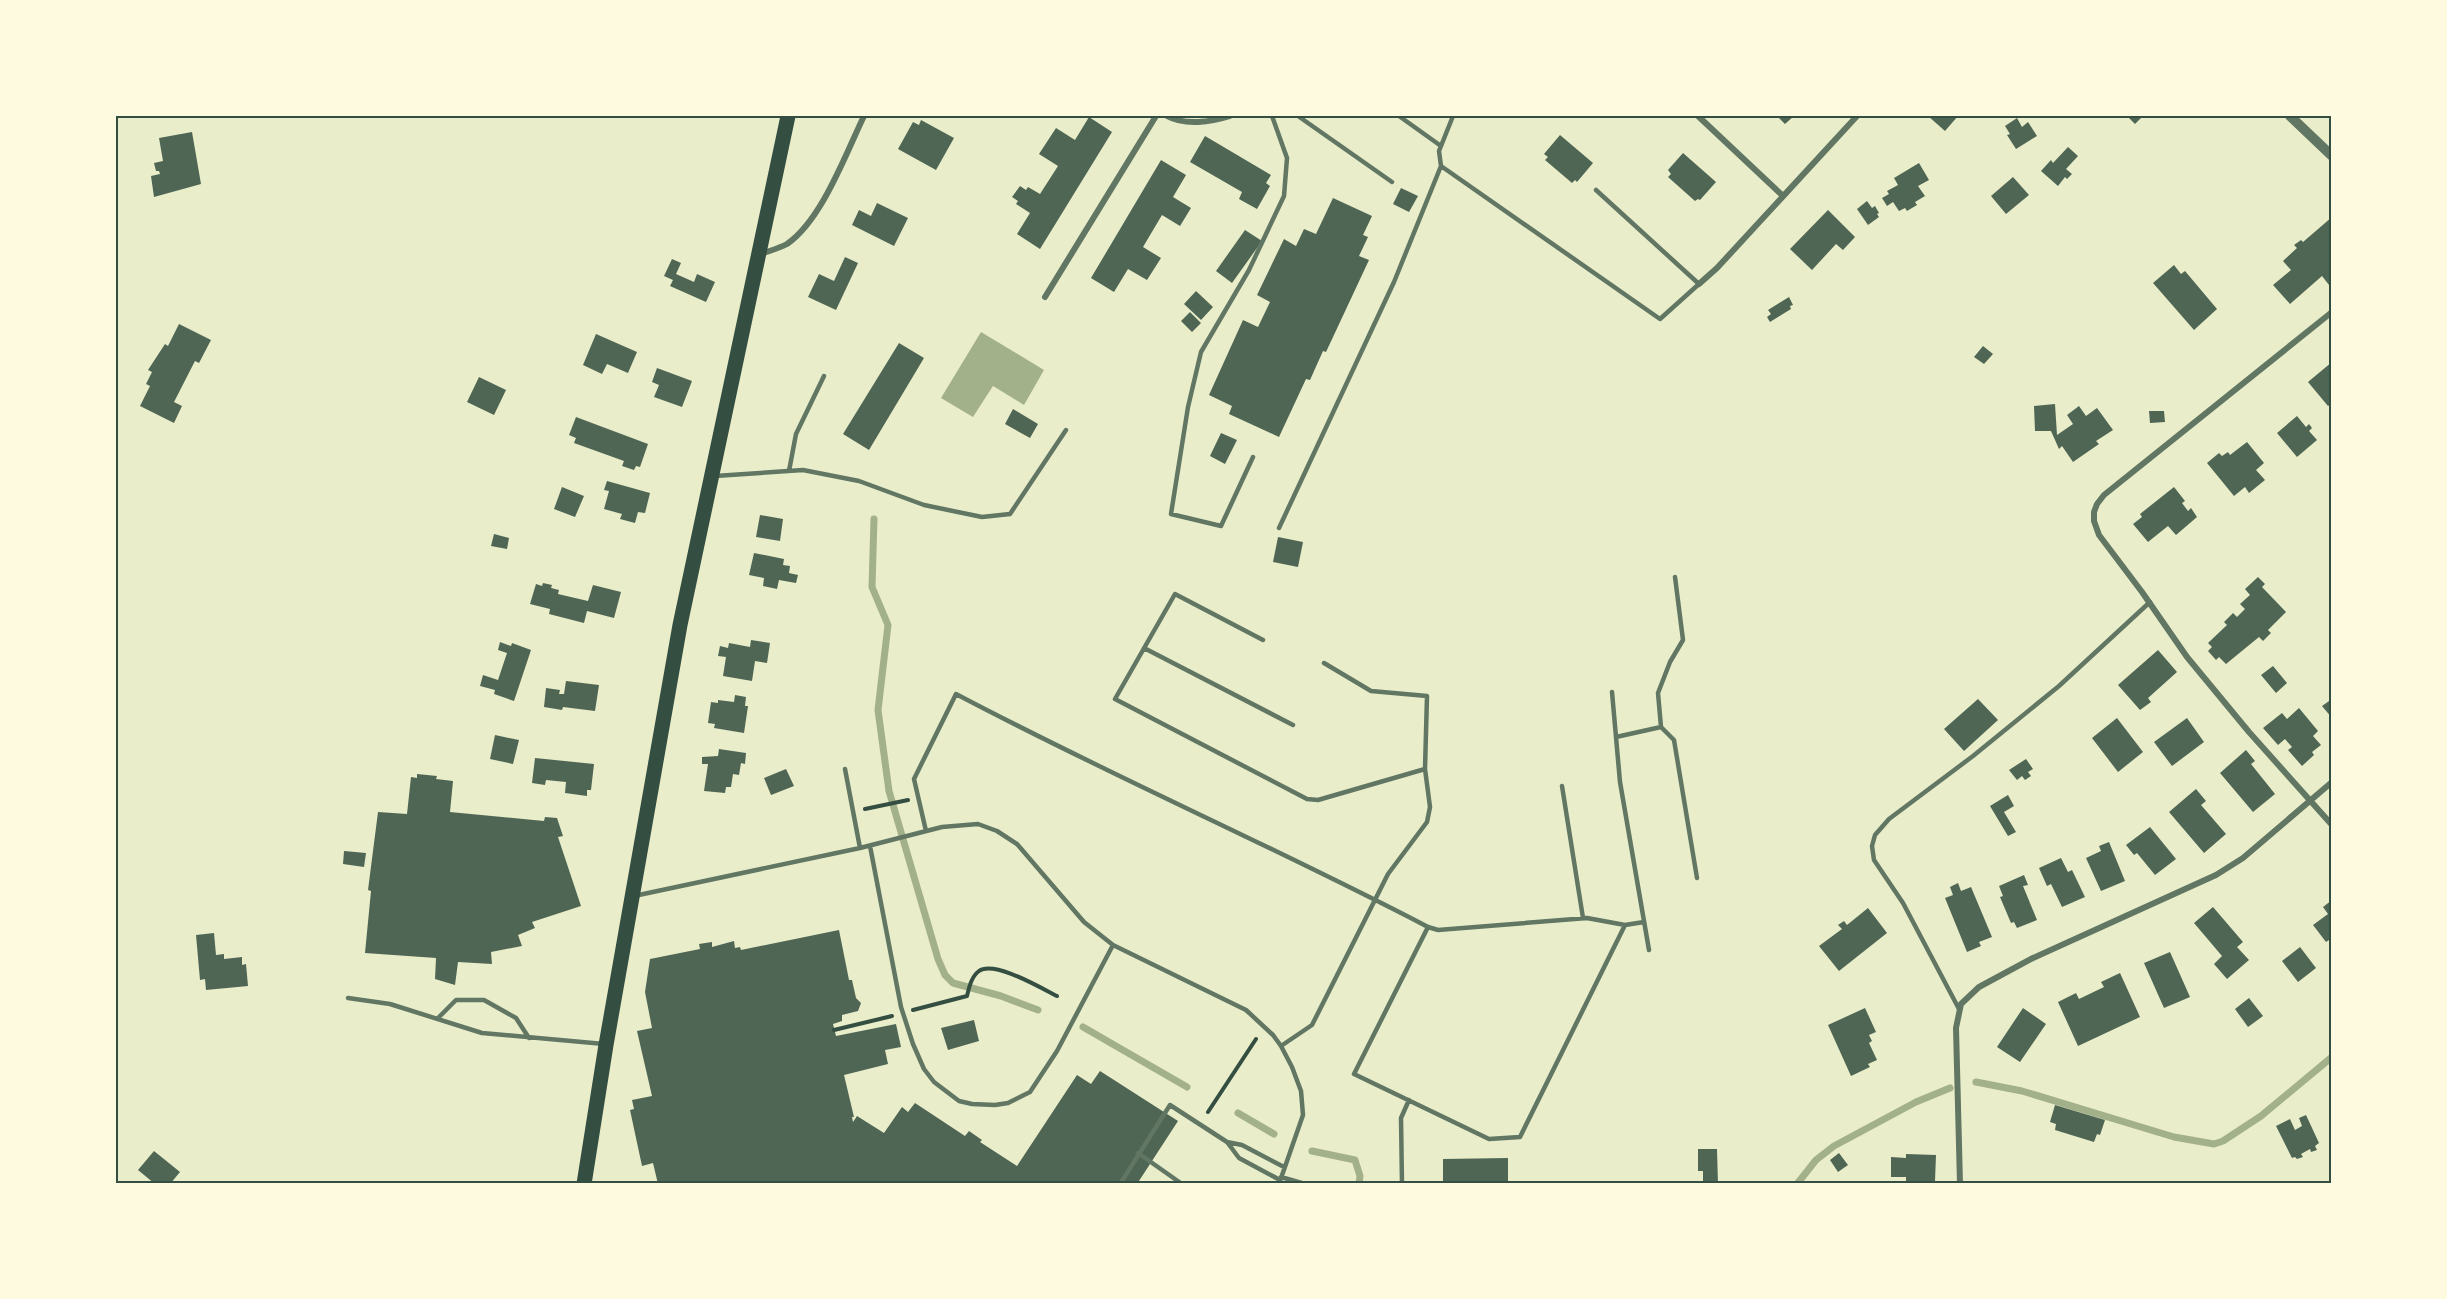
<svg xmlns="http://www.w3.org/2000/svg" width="2447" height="1299" font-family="'Exo 2',sans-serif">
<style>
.water{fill:#a3b18a}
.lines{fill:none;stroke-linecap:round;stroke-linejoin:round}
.stream{stroke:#a3b18a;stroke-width:7}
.building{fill:#4f6655}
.path{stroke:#344e41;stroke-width:4}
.service{stroke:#617663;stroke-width:4.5}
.minor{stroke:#617663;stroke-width:6}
.tertiary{stroke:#617663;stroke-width:10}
.primary{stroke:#344e41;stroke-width:15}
.neatline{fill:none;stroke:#344e41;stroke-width:2}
</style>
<rect width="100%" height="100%" fill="#e9edc9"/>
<path class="water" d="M981 332 1044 370 1024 405 993 386 973 417 941 398Z"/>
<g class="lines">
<path class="stream" d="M874 519 872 587 888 625 878 710 889 791 938 959 945 975 953 983 1001 996 1038 1010
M1083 1027 1187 1087
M1976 1082 2022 1091 2174 1137 2214 1144 2223 1141 2261 1116 2332 1057
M1238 1113 1274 1134
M1312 1151 1355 1160 1360 1176 1359 1184
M1797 1184 1816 1160 1834 1146 1916 1102 1950 1088"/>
</g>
<path class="building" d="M1777 116H1794L1785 124Z
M1928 116H1958L1945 131Z
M2127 116H2143L2135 124Z
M1089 117 1112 132 1040 249 1017 234 1030 213 1016 204 1018 201 1012 197 1020 186 1026 190 1028 187 1040 194 1058 166 1039 154 1056 128 1075 140Z
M2017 118 2022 127 2028 122 2037 136 2016 149 2007 135 2010 134 2005 126Z
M921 120 954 138 936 170 898 149 913 122 919 125Z
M192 132 201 184 154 197 151 176 160 174 159 171H156L154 163 163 161 159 138Z
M1560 135 1593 163 1577 182 1575 180 1572 183 1545 160 1548 157 1544 154Z
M1205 136 1271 175 1266 183 1270 186 1257 209 1239 199 1242 192 1190 162Z
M2068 147 2078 156 2066 169 2072 174 2067 179 2065 177 2058 186 2041 171 2051 160 2053 163Z
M1683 153 1716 182 1700 200 1698 199 1695 201 1668 177 1671 174 1668 170Z
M1161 160 1186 175 1173 197 1191 208 1180 226 1162 215 1143 247 1161 258 1147 280 1128 269 1114 292 1091 278Z
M1919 163 1929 180 1918 186 1925 196 1915 202 1917 205 1907 211 1905 208 1899 211 1893 202 1887 206 1882 198 1889 194 1887 191 1898 185 1894 178Z
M2013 177 2029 195 2006 214 1991 196Z
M1401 188 1418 196 1409 212 1393 204Z
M1333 198 1372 216 1363 235 1368 237 1359 256 1369 260 1326 352 1323 351 1310 380 1306 379 1279 437 1229 414 1232 406 1209 395 1243 320 1258 327 1270 302 1257 295 1284 239 1296 246 1304 229 1316 234Z
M1867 201 1872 208 1875 206 1879 213 1877 214 1879 217 1868 225 1857 209Z
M877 203 908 218 894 246 852 225 859 210 871 216Z
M1828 210 1855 237 1843 250 1836 244 1812 270 1790 249Z
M2332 217V283L2329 285 2322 276 2290 304 2273 285 2291 270 2283 261 2297 248 2294 245 2301 240 2303 242Z
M1245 230 1262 241 1232 283 1216 271Z
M845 257 858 263 836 310 808 297 819 274 834 281Z
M672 259 681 263 676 274 694 282 697 274 715 282 706 302 670 286 673 280 664 276Z
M2174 265 2181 274 2185 271 2217 309 2194 330 2153 283Z
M1196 291 1213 307 1201 320 1184 304Z
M1789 297 1793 305 1790 306 1791 309 1770 322 1767 317 1771 314 1768 310Z
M1190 312 1201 323 1192 332 1181 321Z
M179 324 211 340 199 363 195 361 174 402 182 406 174 423 140 406 150 386 146 384 152 372 148 370 165 344 168 346Z
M596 334 637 352 628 373 607 364 602 374 583 365Z
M899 343 924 358 869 450 843 434Z
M1983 346 1993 354 1984 364 1974 357Z
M2332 362V403L2328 406 2308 382Z
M657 368 692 381 682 407 654 397 659 385 652 382Z
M479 377 506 390 494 415 467 402Z
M2055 404 2057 435 2073 424 2067 415 2079 406 2086 416 2097 408 2113 430 2096 441 2099 444 2073 462 2062 446 2059 449 2051 431H2035L2034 406Z
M1013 409 1038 424 1030 438 1005 424Z
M2149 411H2164L2165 422 2150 423Z
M2297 416 2306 427 2309 424 2312 428 2309 431 2317 440 2297 457 2277 433Z
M576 417 648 444 640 467 636 466 634 470 622 466 624 461 574 443 576 438 569 435Z
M1221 433 1237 440 1225 464 1210 456Z
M2247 442 2264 463 2256 470 2265 480 2249 493 2245 487 2234 496 2207 463 2219 453 2222 456 2228 452 2230 455Z
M607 481 650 493 645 513 638 512 635 523 620 519 622 514 604 509 609 491 604 490Z
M562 487 584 496 575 517 554 509Z
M2174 487 2185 501 2182 503 2188 511 2191 508 2197 517 2176 535 2168 526 2148 542 2133 524 2142 517 2140 514Z
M760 515 783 519 780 541 756 537Z
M494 534 509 538 507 549 491 546Z
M1278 537 1303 542 1298 567 1273 562Z
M754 553 784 559 783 565 790 566 789 573 798 575 796 583 779 580 777 589 763 586 764 578 749 575Z
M2258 577 2265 584 2262 587 2286 612 2268 630 2271 633 2263 641 2259 637 2226 664 2219 657 2216 660 2208 651 2212 647 2208 643 2227 625 2224 622 2233 613 2237 617 2245 609 2240 604 2250 595 2245 589Z
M543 583 552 585 551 588 559 590 558 594 588 601 593 585 621 592 614 618 587 611 584 623 549 614 550 609 530 604 536 584 542 586Z
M751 640 770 643 767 663 755 661 752 681 723 676 726 657 718 656 720 646 728 648 729 643 750 647Z
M500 642 511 646 512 643 531 650 514 701 494 694 495 690 480 686 483 675 498 680 507 653 498 650Z
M2158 650 2177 672 2148 698 2151 702 2140 710 2118 685Z
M2273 666 2287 683 2276 693 2261 675Z
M566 681 599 685 595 711 563 707 562 710 544 707 546 688 560 690 559 694H564Z
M735 695 746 697 745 706H748L744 733 714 728 715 724 708 723 711 702 718 703V700L734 702Z
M1978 699 1998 720 1964 751 1944 729Z
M2332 699V718L2322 706Z
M2299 708 2318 731 2313 736 2321 745 2312 752 2314 755 2302 766 2288 750 2292 747 2285 739 2278 745 2263 728 2282 713 2287 719Z
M2117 718 2143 752 2118 772 2092 738Z
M2187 718 2204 742 2172 766 2154 742Z
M495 735 519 740 513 764 490 759Z
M719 749 746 753 745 764 741 763 739 775 733 774 731 787H726L725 793 704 791 708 764H702V757L718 756Z
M2246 750 2255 761 2251 764 2275 794 2253 812 2220 773Z
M535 758 594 764 591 790H587V796L565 793 566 782 546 780 545 785 532 783Z
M2026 759 2033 769 2028 772 2031 776 2025 780 2022 776 2017 780 2009 770Z
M786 769 794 786 771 795 764 778Z
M417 774 437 776 436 779 453 781 450 812 544 821 545 817 557 818 563 836 558 837 581 906 532 922 535 928 518 935 522 946 491 952 492 964 458 962 455 985 435 979 436 958 365 953 371 891 368 890 378 812 407 814 411 777 417 778Z
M2196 789 2206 801 2201 805 2226 834 2204 853 2169 812Z
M2008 795 2014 806 2004 812 2016 832 2008 836 1990 806Z
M2150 827 2176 859 2155 875 2137 853 2134 855 2126 845Z
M2109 842 2125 881 2101 891 2086 858 2101 851 2099 846Z
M344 851 366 853 364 867 343 864Z
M2061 858 2068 872 2072 870 2085 897 2062 907 2051 884 2047 886 2039 868Z
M2024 875 2028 885 2023 886 2037 920 2017 928 2014 922 2011 923 2000 897 2003 896 1999 886Z
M1958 883 1961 891 1971 887 1992 937 1979 942 1981 946 1967 952 1945 898 1953 895 1950 887Z
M2332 900V938L2326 942 2313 925 2328 914 2323 907Z
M2213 907 2243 942 2237 947 2249 960 2227 979 2214 964 2222 956 2194 923Z
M1868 908 1887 933 1839 971 1819 946 1842 929 1838 925 1844 921 1847 925Z
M839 930 849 980H852L856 998 861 1003 858 1011 842 1015V1021L833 1024 836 1036 896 1024 901 1047 885 1050 888 1064 844 1075 854 1117H852L853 1122 857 1116 884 1133 902 1107 908 1112 915 1103 965 1136 969 1131 982 1140 980 1142 1017 1166 1077 1075 1091 1084 1100 1071 1178 1121 1137 1184H658L653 1163 642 1166 630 1110 634 1109 632 1100 652 1096 637 1031 652 1028 645 992 650 959 700 949 699 944 712 942V947L734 941 735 948 740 947 741 950Z
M214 933 216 955 224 954V959L242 957V965L246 964 248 986 206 990 205 979 200 980 196 935Z
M2300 947 2316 968 2298 982 2282 961Z
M2170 952 2190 997 2164 1008 2144 963Z
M2120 973 2140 1017 2078 1046 2058 1002 2076 993 2079 999 2104 987 2101 982Z
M2249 998 2263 1016 2248 1027 2235 1009Z
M1865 1008 1876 1032 1869 1035 1872 1041 1869 1043 1877 1060 1868 1064 1870 1067 1851 1076 1828 1025Z
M2023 1008 2046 1024 2020 1062 1997 1047Z
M974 1020 979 1041 948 1050 941 1028Z
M2055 1105 2105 1120 2100 1135 2097 1134 2094 1142 2055 1130 2056 1124 2050 1122Z
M2306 1115 2319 1143 2315 1146 2317 1150 2311 1152 2310 1149 2301 1154 2303 1157 2297 1159 2295 1157 2292 1158 2276 1126 2290 1119 2295 1130 2302 1126 2299 1118Z
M1698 1149H1717L1718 1184H1689V1181H1703V1171H1698Z
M154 1151 180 1172 170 1184H155L138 1170Z
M1839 1153 1848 1165 1838 1172 1830 1160Z
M1906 1154 1936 1155 1935 1181H1906V1177H1891V1157L1906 1158Z
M1508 1158V1184H1443V1159Z"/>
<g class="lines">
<path class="path" d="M865 809 908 800
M913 1010 967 996C969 988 971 977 979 971 994 960 1041 988 1057 996
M834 1030 892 1016
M1208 1112 1256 1039"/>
<path class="service" d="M1298 116 1392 182
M1399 116 1441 146
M1453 116 1439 151 1441 166 1660 319 1699 284 1596 190
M1253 457 1221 526 1171 514 1188 407 1201 352 1249 270 1284 196 1287 158 1272 116
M789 471 796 434 824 376
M715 476 803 470 859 481 924 505 982 517 1010 514 1066 430
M1279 528 1394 282 1441 166
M1263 640 1175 594 1115 699 1307 799 1318 800 1425 769
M1144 648 1293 725
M1612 692 1620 782 1649 950
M1661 727 1658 693 1670 662 1683 640 1675 577
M1616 737 1661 727 1674 740 1697 878
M845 769 860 848
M1562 786 1583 918
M926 831 914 779 956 694C1111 776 1273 846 1428 927L1438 930 1587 918 1625 925 1644 922
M870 846 901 1007 913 1044 924 1069 934 1082 959 1101 972 1104 995 1105 1008 1103 1030 1092 1057 1051 1113 945
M634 896 860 848 942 827 978 824 997 831 1017 844 1084 922 1113 945 1246 1010 1273 1035 1281 1046 1292 1067 1301 1091 1303 1115 1279 1184
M1428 927 1354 1074 1489 1139 1520 1137 1625 925
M348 998 390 1004 482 1033 604 1044
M1959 1009 1903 903 1874 860 1872 846 1875 835 1889 819 1973 756 2059 686 2150 602
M438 1018 456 1000H484L516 1018 529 1038
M1281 1046 1312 1025 1388 874 1427 822 1430 807 1425 769 1427 696 1371 691 1324 663
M1138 1153 1182 1184
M1281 1177 1305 1184
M1280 1180 1239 1158 1227 1142 1242 1145 1284 1167
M1120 1184 1170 1105 1227 1142
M1402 1184 1401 1118 1409 1100"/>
<path class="minor" d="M1167 116C1185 126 1211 122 1230 116
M1698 116 1783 196
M761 254C769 251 780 248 787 244 822 220 846 153 864 116
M1699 284 1717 268 1857 116
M1045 297 1156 116
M2332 312 2104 495 2097 504 2094 512V521L2099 535 2142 592 2187 657 2249 732 2332 825
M1960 1184 1956 1028 1961 1004 1979 987 2033 958 2216 875 2243 858 2332 782"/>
<path class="tertiary" d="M2290 116 2332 156"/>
<path class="primary" d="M584 1184 606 1045 680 625 788 116"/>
</g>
<rect width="2447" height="1299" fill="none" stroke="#fefae0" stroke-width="234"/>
<rect x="117" y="117" width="2213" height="1065" class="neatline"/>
</svg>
